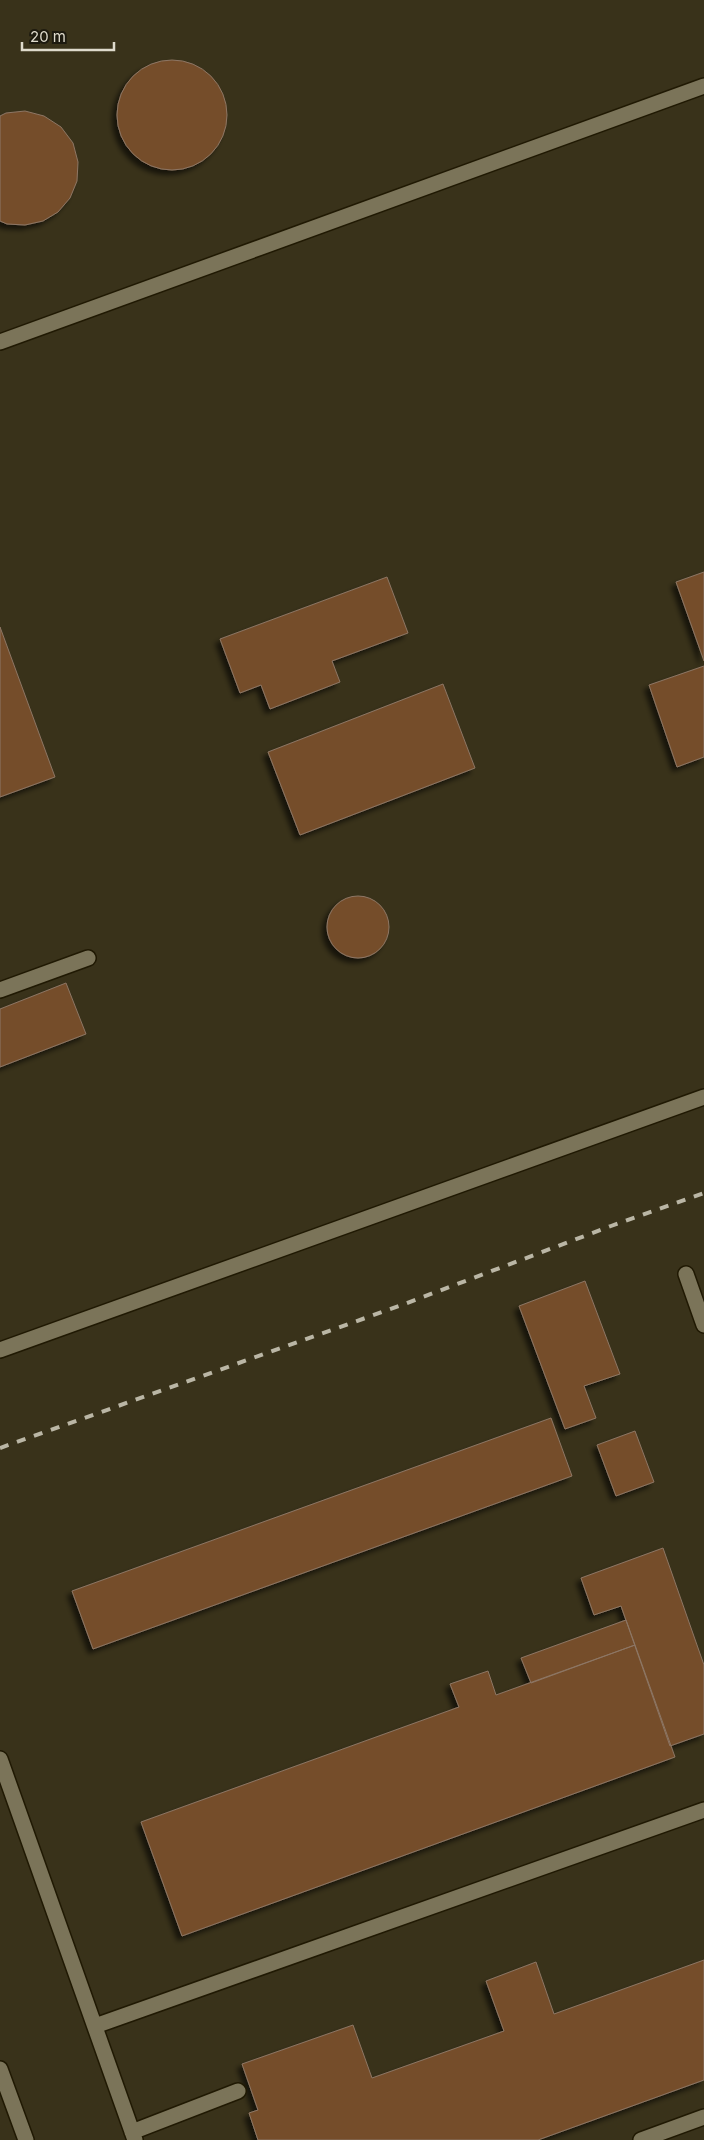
<svg xmlns="http://www.w3.org/2000/svg" width="704" height="2140" font-family="Inter,sans-serif">
<style>
.building{fill:#754e2c;stroke:#8d7664;filter:url(#shadow)}
.lines{fill:none;stroke-linecap:round;stroke-linejoin:round}
.lane-casing{stroke:#201903;stroke-width:18}
.lane{stroke:#7b7459;stroke-width:15}
.rail{stroke:#bab6a5;stroke-width:4;stroke-dasharray:9 9;stroke-linecap:butt}
</style>
<defs>
<filter id="shadow"><feDropShadow dx="-4.5" dy="4.5" stdDeviation="2.5" flood-color="#0009"/></filter>
</defs>
<rect width="100%" height="100%" fill="#39321a"/>
<path class="building" d="M117 115a55 55 0 1 1 110 0a55 55 0 1 1-110 0Z
M25 111 44 116 61 127 73 143 78 162 77 181 70 198 58 212 43 221 25 225 7 224 0 221V116L6 113Z
M704 572V661L676 582Z
M387 577 408 633 332 661 340 682 270 709 261 685 240 693 220 639Z
M0 627 55 777 0 797Z
M704 666V757L677 767 649 685Z
M443 684 475 768 300 835 268 752Z
M327 927a31 31 0 1 1 62 0a31 31 0 1 1-62 0Z
M66 983 86 1034 0 1067V1009Z
M585 1281 620 1374 584 1386 596 1418 565 1429 519 1306Z
M551 1418 572 1476 93 1649 72 1591Z
M635 1431 654 1482 616 1496 597 1445Z
M663 1548 704 1665V1734L670 1746 621 1606 594 1615 581 1578Z
M626 1620 635 1645 531 1683 521 1658Z
M635 1645 675 1757 182 1936 141 1822 459 1707 450 1684 488 1671 496 1695Z
M704 1960V2080L538 2140H258L249 2113 258 2110 242 2064 353 2025 372 2078 504 2031 486 1981 536 1962 554 2014Z"/>
<g class="lines">
<defs>
<path id="lane" d="M0 342 704 86
M0 990 88 958
M686 1274 704 1325
M0 1350 704 1097
M0 1759 135 2140
M95 2026 704 1810
M0 2069 26 2140
M132 2132 238 2091
M641 2140 704 2117"/>
</defs>
<use href="#lane" class="lane-casing"/>
<use href="#lane" class="lane"/>
<path class="rail" d="M0 1448 399 1306 611 1226 704 1193"/>
</g>
<path d="M22 42v8h92v-8" fill="none" stroke="#dfdbcc" stroke-width="2.5"/>
<text x="30" y="42" font-size="15" fill="#dfdbcc" stroke="#1d1a0f" stroke-width="4" paint-order="stroke">20 m</text>
</svg>
